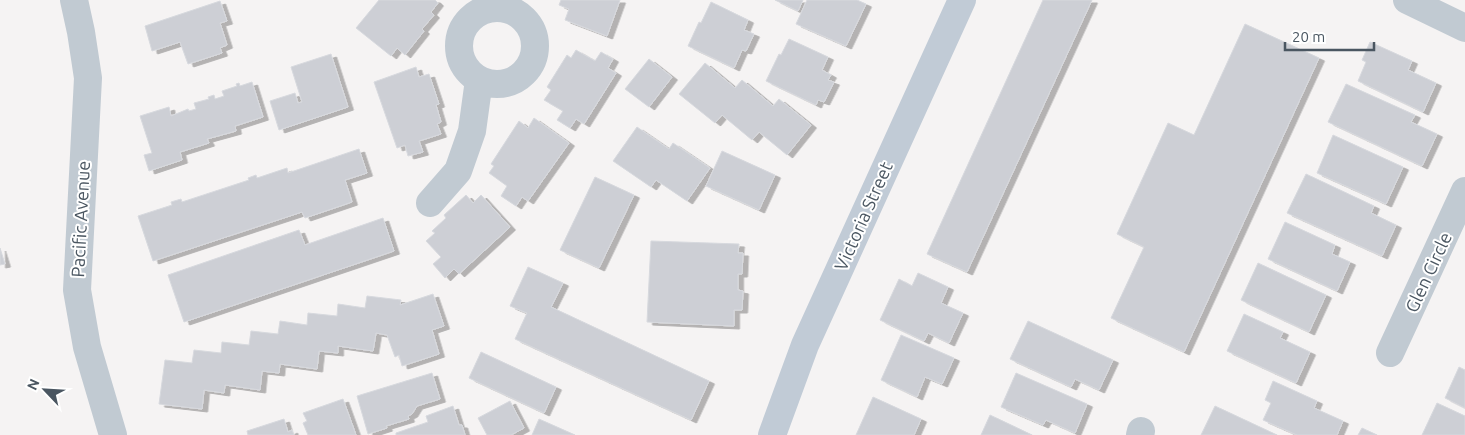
<svg xmlns="http://www.w3.org/2000/svg" width="1465" height="435" font-family="Ubuntu,sans-serif">
<style>
.building{fill:#cdcfd5;stroke:#d7d9de;filter:url(#shadow)}
.lines{fill:none;stroke-linecap:round;stroke-linejoin:round}
.minor{stroke:#c1cad2;stroke-width:28}
.secondary{stroke:#c1cbd6;stroke-width:28}
.labels{text-anchor:middle;dominant-baseline:central;stroke-width:4;stroke-linejoin:round;paint-order:stroke}
.street-label{font-size:18px;fill:#4a5661;stroke:#fff}
</style>
<defs>
<filter id="shadow"><feDropShadow dx="5.5" dy="3" stdDeviation="0" flood-color="#0004"/></filter>
</defs>
<rect width="100%" height="100%" fill="#f5f3f3"/>
<path class="building" d="M379 0H435L438 3 431 12 434 15 422 29 424 31 405 55 397 48 391 56 356 28Z
M561 0H620L607 36 565 20 569 9 559 5Z
M775 0H803L798 11Z
M807 0H857L866 4 846 46 796 24Z
M1043 0H1092L967 272 927 254Z
M220 1 227 21 220 23 227 45 220 48 222 53 188 64 180 42 152 51 145 26Z
M711 2 748 20 744 30 754 34 746 51 742 50 734 68 688 46 699 22 701 23Z
M1245 24 1319 58 1184 352 1111 318 1144 247 1117 234 1168 123 1194 135Z
M789 39 828 57 822 70 831 75 828 80 834 82 824 102 818 100 816 105 766 81 779 54 781 55Z
M1370 42 1412 61 1408 70 1436 83 1423 112 1358 81 1366 62 1362 60Z
M576 50 595 61 601 52 613 59 608 68 616 73 584 124 576 119 570 128 557 120 563 111 544 100 551 90 547 87 567 55 571 58Z
M331 54 348 107 279 130 270 101 295 93 298 103 302 102 291 67Z
M649 59 672 77 649 107 625 89Z
M705 63 735 88 742 80 773 106 779 99 811 125 787 155 759 132 752 140 722 115 715 123 679 94Z
M416 67 419 77 429 74 439 104 436 105 441 122 437 124 441 134 419 141 423 152 408 156 405 145 397 148 374 82Z
M252 82 263 117 235 126 236 131 207 139 209 143 180 152 182 160 149 171 144 155 152 153 140 116 169 107 171 116 188 109 189 111 196 109 194 103 209 99 208 97 214 95 215 99 224 96 222 91 237 86 236 84 239 83 240 86Z
M1346 84 1415 115 1411 122 1437 134 1422 166 1328 122Z
M534 118 569 143 528 201 522 197 516 206 501 196 507 186 489 173 494 166 491 164 519 121 528 128Z
M637 127 669 149 673 143 710 168 687 201 656 180 651 187 613 161Z
M1333 135 1403 167 1386 204 1317 173Z
M359 149 367 173 345 180 352 202 305 218 302 212 153 261 138 216 172 205 171 202 181 199 182 202 249 180 248 178 256 175 257 178 287 168 288 173Z
M722 151 775 175 759 210 706 186Z
M1306 174 1374 206 1371 213 1396 225 1382 256 1287 213Z
M595 177 634 195 599 268 560 250Z
M466 195 473 203 481 195 510 227 459 274 454 269 445 278 433 264 441 257 426 241 435 233 432 231 446 218 444 215Z
M383 218 394 251 184 322 168 275 299 230 305 245Z
M1285 222 1335 245 1332 254 1350 262 1337 291 1268 259Z
M651 241 739 244 738 253H743L742 274H738V290L743 291 742 310H734V326L647 322Z
M0 248 5 264 0 265Z
M1258 263 1326 295 1309 332 1241 300Z
M528 267 563 283 551 307 709 381 691 420 515 339 527 313 510 306Z
M918 273 948 287 941 303 963 313 949 343 928 333 924 341 880 320 899 279 912 286Z
M433 294 444 326 432 330 439 354 402 366 399 355 395 357 387 335 376 333 373 351 338 346V353L319 351 317 369 280 364 279 373 262 371 260 390 225 385 224 393 204 390 202 409 159 404 165 360 192 363 194 350 221 353 222 342 249 345 251 331 278 334 280 321 307 325 308 313 337 316 338 304 365 308 367 296 401 300 400 305Z
M1244 314 1283 332 1280 338 1310 352 1296 383 1227 351Z
M1028 321 1113 360 1099 390 1075 379 1071 387 1010 359Z
M901 335 954 358 942 384 925 377 917 397 881 380Z
M481 352 556 387 544 413 469 378Z
M1459 367 1465 370V408L1445 398Z
M432 373 440 399 417 406 412 414 408 416 409 419 386 426 387 428 368 434 357 396Z
M1016 373 1087 404 1075 433 1046 420 1043 425 1001 407Z
M1273 381 1317 401 1314 408 1343 421 1337 435H1297L1263 420 1271 403 1265 400Z
M873 397 921 419 914 435H856Z
M343 399 356 435H308L303 423 307 421 303 413Z
M510 401 524 428 511 435H487L478 418Z
M1437 403 1465 416V435H1422Z
M453 406 459 425H462L465 435H396V433L428 422 426 416Z
M1215 406 1277 435H1201Z
M990 415 1032 435H981Z
M284 419 288 432 292 430 294 435H248L247 431Z
M539 419 575 435H532Z
M1362 428 1377 435H1358Z"/>
<g class="lines">
<path class="minor" d="M74 0 81 32 88 78 77 290 87 347 113 435
M1407 0 1465 28
M459 46a38 38 0 1 1 76 0a38 38 0 1 1-76 0Z
M430 203 458 171 472 131 479 80
M1390 353 1465 191
M1140 435 1141 431"/>
<path class="secondary" d="M772 435 805 345 962 0"/>
</g>
<g class="labels">
<g class="street-label">
<text transform="translate(863 216) rotate(-66)">Victoria Street</text>
<text transform="translate(80 219) rotate(-87)">Pacific Avenue</text>
<text transform="translate(1428 272) rotate(-65)">Glen Circle</text>
</g>
</g>
<g transform="translate(45 390) rotate(295)" stroke="#ffffff" stroke-width="4" paint-order="stroke">
<path d="M0-4L9 19L0 12L-9 19Z" fill="#4a5661"/>
<text y="-8" font-size="14" font-weight="bold" text-anchor="middle" fill="#4a5661">N</text>
</g>
<path d="M1285 42v8h89v-8" fill="none" stroke="#4a5661" stroke-width="2.5"/>
<text x="1292" y="42" font-size="15" fill="#4a5661" stroke="#ffffff" stroke-width="4" paint-order="stroke">20 m</text>
</svg>
